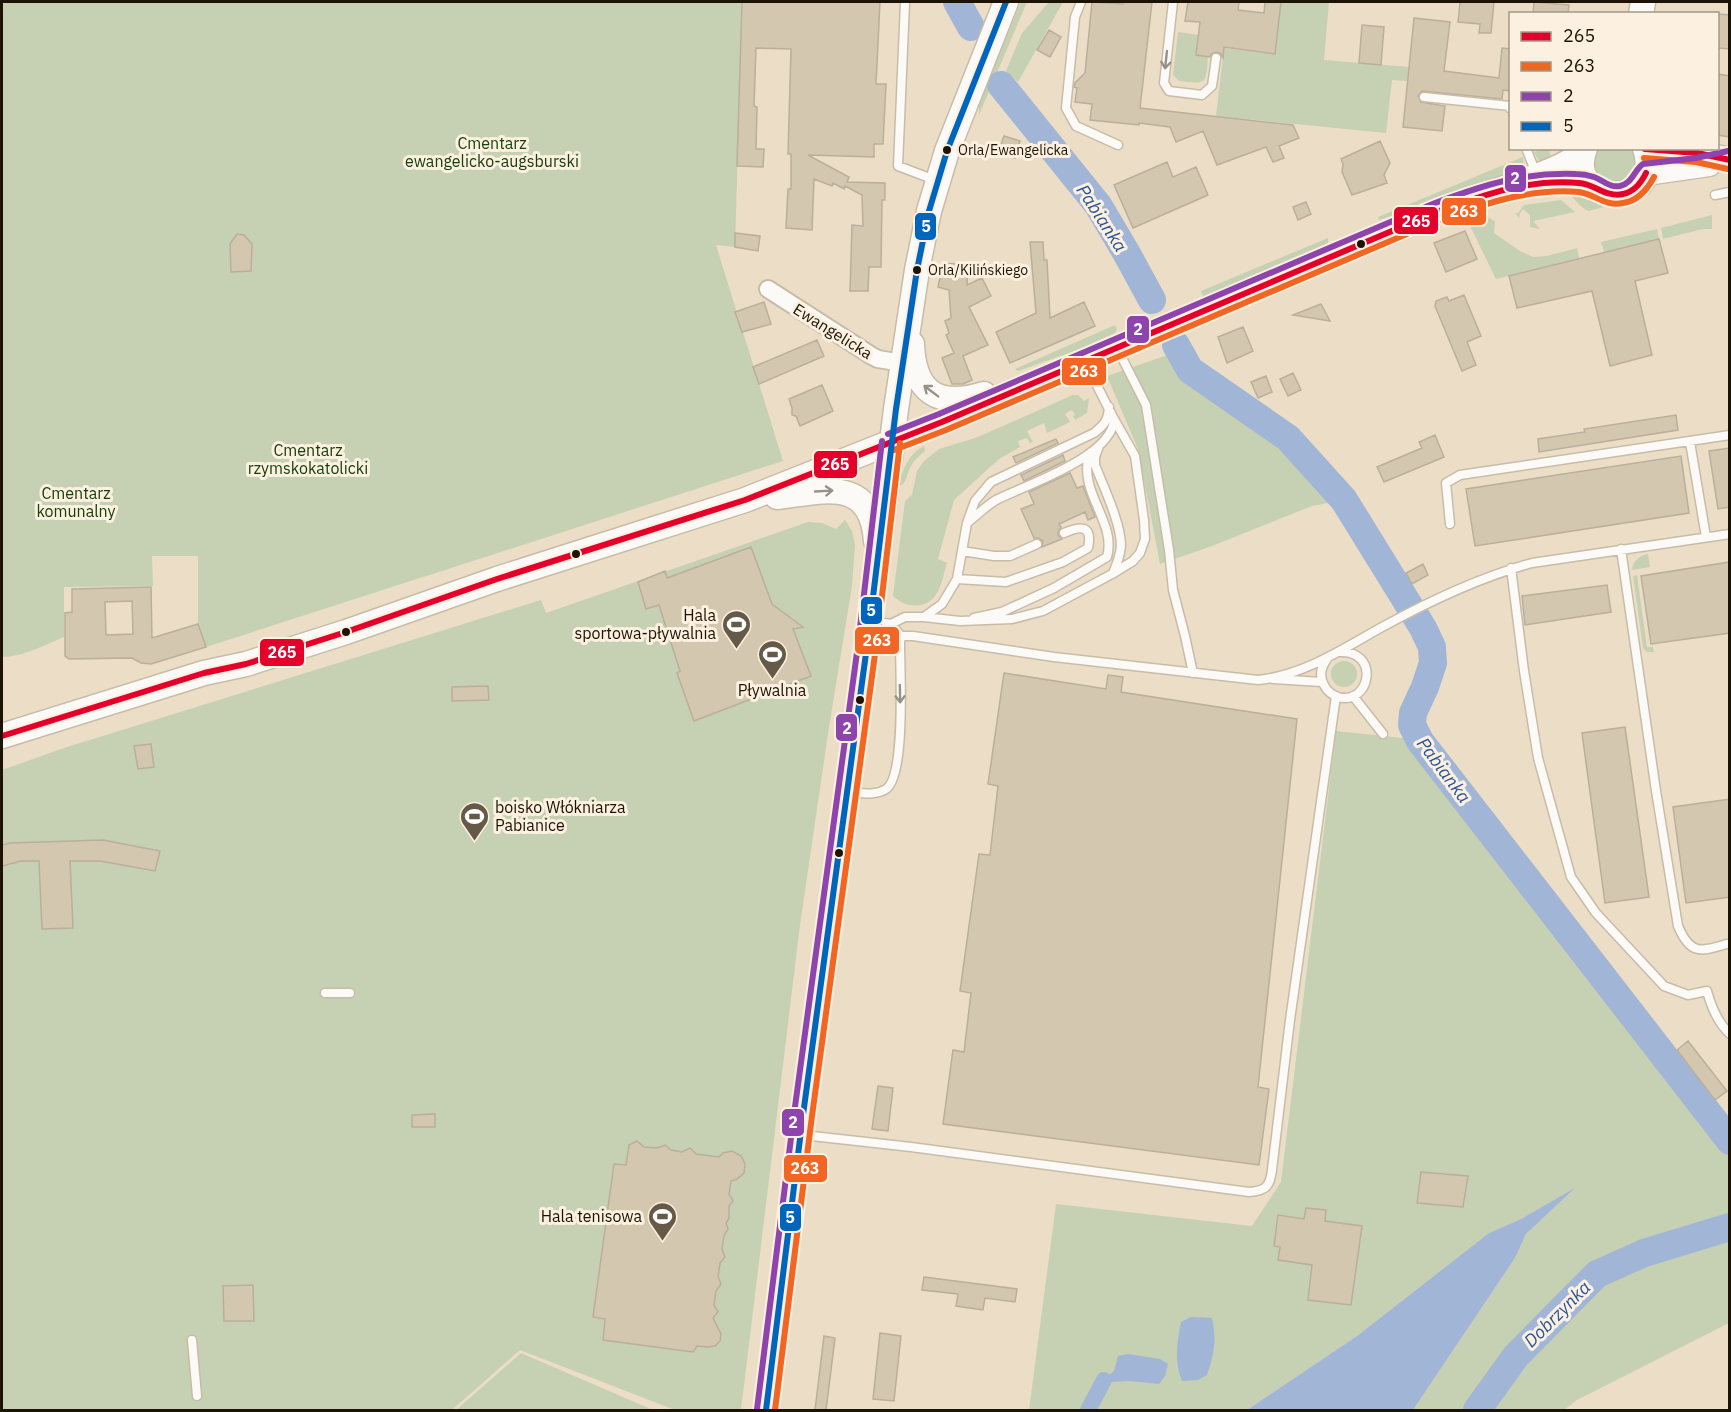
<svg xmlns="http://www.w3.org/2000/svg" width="1731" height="1412" font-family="'IBM Plex Sans',sans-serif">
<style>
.green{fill:#c6d0b2}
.water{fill:#a1b5d6}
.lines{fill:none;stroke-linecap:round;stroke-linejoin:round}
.canal{stroke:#a1b5d6;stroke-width:16}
.river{stroke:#a1b5d6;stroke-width:28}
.building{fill:#d4c7b0;stroke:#baaf9c;stroke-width:1.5;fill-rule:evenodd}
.lane-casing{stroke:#c7bca9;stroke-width:11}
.street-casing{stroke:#c7bca9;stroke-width:20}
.secondary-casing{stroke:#c7bca9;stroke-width:27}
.lane{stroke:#fcfaf6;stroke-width:8}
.street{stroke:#fcfaf6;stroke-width:16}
.secondary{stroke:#fcfaf6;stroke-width:24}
.bus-1-casing{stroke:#fcf1e0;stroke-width:10}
.bus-2-casing{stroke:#fcf1e0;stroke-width:10}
.bus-3-casing{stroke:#fcf1e0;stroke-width:10}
.bus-4-casing{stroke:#fcf1e0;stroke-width:10}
.bus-1{stroke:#e4002b;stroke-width:6}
.bus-2{stroke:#f26522;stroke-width:6}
.bus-3{stroke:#8e44ad;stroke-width:6}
.bus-4{stroke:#0065bd;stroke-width:6}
.oneway{stroke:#979289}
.bus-dot{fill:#1c1304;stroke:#fcf1e0;stroke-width:2}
.labels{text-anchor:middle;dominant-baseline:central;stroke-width:6;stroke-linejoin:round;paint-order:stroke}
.bus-label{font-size:14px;fill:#1c1304;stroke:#fcf1e0;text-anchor:start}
.park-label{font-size:16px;fill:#144108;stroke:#fcf1e0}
.street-label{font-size:16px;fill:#1c1304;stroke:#fcf1e0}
.poi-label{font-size:16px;fill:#1c1304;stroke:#fcf1e0;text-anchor:end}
.water-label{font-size:18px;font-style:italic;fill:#295297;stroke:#fcf1e0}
.line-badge{stroke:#fcf1e0;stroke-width:2}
.badge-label{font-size:16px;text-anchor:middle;font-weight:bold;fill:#fff}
</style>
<rect width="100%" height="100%" fill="#ecdec6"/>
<path class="green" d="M2 2H742L735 247 716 245 783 461 206 647 198 624V556H152L153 586 64 587V637C45 645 22 657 2 657Z
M1021 2H1027L979 115V101Z
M1049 2H1063L1018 82 1006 71 1022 33Z
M1281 2H1329L1324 60 1409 67 1407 81 1392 80 1386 133 1216 116 1224 48 1275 54Z
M1178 32 1199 35 1196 55 1208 57C1206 85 1207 84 1179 81L1173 75Z
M1543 149H1549L1552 162C1542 163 1538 162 1534 152Z
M1597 149H1633L1638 160C1631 180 1630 181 1608 183L1595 172 1593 155Z
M1523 157 1524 168 1426 205 1379 220 1378 217Z
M1654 180 1667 181 1651 186 1634 199 1589 211C1581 208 1570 197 1569 188L1579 189Z
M1559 189 1558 193 1518 198 1511 203 1512 200C1523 190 1544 191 1559 189Z
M1561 200 1575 212 1533 221 1540 229 1530 227V215L1523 209 1520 213 1519 218 1515 213H1518L1524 205Z
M1479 215H1483L1495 221 1494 233 1520 251 1533 257 1547 256 1577 248 1579 258 1496 279 1471 228 1469 218Z
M1712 215V229H1703L1663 239 1661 228Z
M1657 229 1659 239 1604 252 1601 242Z
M1328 238V243L1309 257 1203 296 1201 291Z
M1115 325 1117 329 1115 333 1080 349 1018 371 1015 369Z
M1179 351 1190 370 1288 438 1344 500 1312 506 1212 546 1160 564 1138 449 1107 376Z
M1073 395H1078L1084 401 1089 398 1087 413 1075 420 1073 416 1075 415 1072 410 1065 414 1070 422 1047 433 1044 423 1027 431 1033 442 1030 443 1027 438 1018 441 1020 447 999 459 954 500 938 559 947 563C942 579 940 602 920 605 909 607 901 603 893 596L905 501 912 495 917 471 924 461 939 449 978 437Z
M924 446 925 451C919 456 914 460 911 466 907 473 907 480 902 485H899C903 468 909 454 924 446Z
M845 520 852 531 855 545 852 586 829 727 800 925 741 1410H675L520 1350 452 1410H2V770L64 748 541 600 546 613 808 522 822 523 836 529Z
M1648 554 1650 567 1632 570C1633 561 1640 555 1648 554Z
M1637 575 1647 647H1653L1654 652H1647L1643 648 1633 576Z
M1331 674a13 13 0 1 1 26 0a13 13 0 1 1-26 0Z
M1336 731 1421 740 1715 1122 1729 1117V1224L1662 1248 1729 1229V1323L1577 1400 1564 1410H1413L1515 1258 1526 1234 1573 1190 1521 1219 1489 1233 1357 1336 1247 1410H1029L1056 1204 1252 1226 1281 1182Z
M521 1353 653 1410H456Z"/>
<path class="water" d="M1575 1188 1526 1234 1515 1258 1413 1410H1247L1357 1336 1489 1233 1521 1219Z
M1191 1317 1212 1318C1217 1341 1214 1353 1207 1375L1198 1380 1182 1381C1174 1361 1177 1343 1181 1322Z
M1128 1354 1160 1359 1168 1364 1165 1376 1159 1384 1129 1381 1110 1382 1104 1380 1114 1371 1118 1356Z"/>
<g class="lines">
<path class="canal" d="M1088 1410 1104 1380"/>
<path class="river" d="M957 2 971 27
M1001 85 1098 205 1127 254 1152 300
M1176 345 1190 370 1288 438 1344 500 1423 628 1432 647 1433 663 1425 687 1413 713 1412 725 1420 741 1730 1141
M1477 1410 1516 1356 1597 1274 1644 1253 1730 1227"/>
</g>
<path class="building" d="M742 2H880L876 84H886L883 144H874V157L808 155 849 177 847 182 885 183V200H882L881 267H869L868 291H850L852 225 863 226 862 195 845 186 844 189 833 183 832 186 814 179 812 230 786 228 788 189H791V154H788L791 49 756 48 754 106 757 107 756 149H764L763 167 737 166Z
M1092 2 1123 4V2H1152L1140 108 1293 125 1299 138 1279 146 1284 158 1273 162 1266 147 1217 165 1203 131 1176 142 1170 127 1139 123V125L1090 120 1092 104 1075 102 1077 88 1074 87 1075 83 1085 73Z
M1188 2H1239L1238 10 1264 13 1265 2H1281L1275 54 1224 47 1223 58 1220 53 1216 52 1211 54 1210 57 1196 55 1200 22 1185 21Z
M1462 2H1494L1491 33H1479L1480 24 1458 22 1460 3Z
M1534 2 1569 5 1568 14H1533Z
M1718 14 1730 15V49L1718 48Z
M1414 18 1450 22 1444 71 1499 78 1502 48 1510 49V91L1503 90 1502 99 1422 91 1418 96 1421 102 1445 106 1442 131 1403 127Z
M1362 25 1384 27 1381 65 1359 63Z
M1049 30 1061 37 1050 57 1037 50Z
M1718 74 1730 76V137L1718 135Z
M1004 136 1020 141 1015 158 998 153Z
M1380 141 1390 163 1384 175 1387 183 1352 195 1342 172 1343 164 1341 159Z
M1167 162 1173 177 1196 167 1208 195 1133 228 1114 185Z
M1306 202 1311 214 1298 220 1293 207Z
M1465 231 1477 259 1446 272 1434 243Z
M735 233 760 236 758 251 735 247Z
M237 234 244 235 252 244 251 271 231 272 230 244Z
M1659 239 1668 273 1635 281 1652 355 1610 366 1592 291 1517 308 1509 276Z
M1030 242H1043L1044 260H1047L1050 318 1084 302 1095 326 1010 363 996 332 1036 313Z
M943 263 968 265 967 285 982 278 991 296 969 307 988 345 963 356 972 380 963 384H952L942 358 954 353 946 335 949 333 945 321 951 318 949 290 938 287Z
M1464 295 1481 336 1467 342 1476 365 1462 371 1435 306 1436 301 1447 297 1449 301Z
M764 302 771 324 742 332 735 312Z
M1321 304 1330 321 1293 315Z
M1243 327 1253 351 1227 363 1218 337Z
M817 340 824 356 759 384 753 367Z
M1293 373 1301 390 1288 396 1280 379Z
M1266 376 1272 392 1258 398 1251 382Z
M822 385 833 411 800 426 796 416 792 415V408L789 399Z
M1676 415 1678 430 1539 452 1538 439 1585 432 1584 429Z
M1435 435 1444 457 1384 482 1377 467 1422 448 1419 442Z
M1056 439 1058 443 1016 463 1013 457Z
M1730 448V507L1718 509 1709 451Z
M1063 455 1065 461 1024 481 1021 475Z
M1681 456 1689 513 1475 546 1466 489Z
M1070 473 1077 488 1083 486 1095 517 1088 520 1085 512 1059 524 1061 527 1058 532V535L1062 539 1042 547 1043 541 1038 538H1034L1021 509 1034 504 1029 492Z
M751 547 772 604 803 627 793 629 811 676 694 721 677 673 680 671 659 605 646 609 638 582 665 571 667 578Z
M1730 562V633L1651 644 1641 576Z
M1423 564 1428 575 1412 584 1406 573Z
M1607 585 1611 612 1525 625 1522 596Z
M151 587 152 638 198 624 206 647 151 664 141 663 132 658 69 659 65 656V613L72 612V589ZM132 601 133 634 106 635 105 602Z
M1004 673 1106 689 1108 675 1123 677 1121 692 1297 719 1258 1087 1269 1089 1259 1165 943 1124 953 1050 964 1052 971 993 960 991 979 854 990 855 998 786 988 784Z
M488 686 489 700 452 701V687Z
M1625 727 1649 897 1605 903 1582 733Z
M151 744 154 767 138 769 134 746Z
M1730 799V897L1686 903 1673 807Z
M103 840 160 851 155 871 100 861H70L73 928 42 929 39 861H21L2 866V845L10 843Z
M1688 1041 1727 1091 1715 1100 1677 1050Z
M878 1086 893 1088 888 1131 872 1129Z
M435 1114V1127H412V1115Z
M637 1141 644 1147 657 1148 665 1145 671 1150 682 1152 690 1148 696 1154 719 1157 723 1153 732 1151 741 1156 745 1164 744 1173 737 1179 731 1181 729 1194 733 1201 729 1206V1218L726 1223 728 1229 724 1236 722 1249 725 1257 720 1263 718 1277 721 1284 716 1291 714 1305 718 1312 713 1318 721 1334 720 1341 715 1346 708 1347 697 1346 693 1352 603 1340 605 1319 593 1317 614 1164 626 1165 629 1145Z
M1421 1172 1468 1176 1463 1207 1417 1203Z
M1306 1208 1326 1210 1325 1221 1362 1226 1351 1305 1308 1300 1312 1265 1278 1260 1280 1247 1274 1246 1278 1215 1304 1219Z
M924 1277 1017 1289 1015 1302 985 1298 983 1310 956 1306 958 1294 922 1290Z
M253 1285 254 1321H224L223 1286Z
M880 1333 901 1336 894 1401 873 1399Z
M824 1336 835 1338 826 1410H815Z"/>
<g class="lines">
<defs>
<path id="lane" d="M905 2 898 166 935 180
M1081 2 1075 17 1066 108 1076 126 1118 145
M1173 2 1164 83 1169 91 1202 95 1212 86 1216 58
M1424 97 1510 106V108
M1526 148 1536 173
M1715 195 1730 192
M1118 350 1146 405 1169 550 1173 590 1185 636 1193 673
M1690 442 1706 537
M1099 446 1095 457V465C1104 488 1121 523 1121 546 1120 556 1117 564 1113 573
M967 523 975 501 991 482 1094 433C1104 425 1108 421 1109 407
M1450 524 1446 483 1460 475 1730 435
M1621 549 1656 791 1678 926C1691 957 1702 951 1730 943
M962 551 994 556H1010L1037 544
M1511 568 1524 671 1538 758 1571 877 1596 913 1664 986 1688 995 1707 991C1711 1006 1718 1023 1730 1034
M957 579 1006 582 1063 562 1088 548C1093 524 1080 526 1064 533
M924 617 942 604 957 579 967 523C976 516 986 506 996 500 1025 485 1113 457 1114 419
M974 618 1002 612 1054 588 1107 557C1117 522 1078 493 1089 455
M871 621 891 624 905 617H924L960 621 1012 619 1043 611 1112 574 1133 561 1140 553 1145 539 1144 520 1135 456 1114 419 1086 364
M891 624 901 636H913L1054 657 1258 680C1305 675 1344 648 1384 626 1428 602 1484 576 1532 563L1730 534
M1327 659C1321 667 1319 676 1324 685 1327 691 1332 695 1338 697 1371 706 1381 649 1338 652
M1273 679 1322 682
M1353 696 1383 734
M849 792C861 793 876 796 886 789 906 776 900 669 900 643L901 636
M325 993H350
M803 1135 911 1147 1249 1192C1265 1191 1270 1187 1272 1170L1290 1020 1336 696
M192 1340 197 1396"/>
<path id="street" d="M768 289 872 356 878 359 902 363"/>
<path id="secondary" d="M1641 14 1643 2
M1585 148C1563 207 1665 211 1645 148
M1645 149 1697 153 1730 160
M1646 173 1709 164
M912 344C914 393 938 408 984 394
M777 497C822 492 871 475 876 541
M2 736 204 673 246 664 346 632 497 579 745 500 942 422 1439 211C1470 200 1501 190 1531 178 1550 171 1569 164 1584 151
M766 1410 803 1115 867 646 896 409 917 270 929 211 947 151 1006 2"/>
</defs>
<use href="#lane" class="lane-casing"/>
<use href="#street" class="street-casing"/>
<use href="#secondary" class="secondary-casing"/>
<use href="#lane" class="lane"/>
<use href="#street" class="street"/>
<use href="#secondary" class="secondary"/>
<defs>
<path id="bus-1" d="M1645 149 1697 153 1730 160
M2 736 204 673 246 664 346 632 497 579 745 500 942 422 1439 211C1486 194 1528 179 1579 183 1595 184 1606 198 1623 194 1634 192 1641 183 1646 173"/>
<path id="bus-2" d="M1644 158 1696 162 1728 169
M894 450 946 430 1442 219C1487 203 1530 188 1579 192 1595 194 1605 207 1623 203 1638 201 1647 190 1654 177
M775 1410 812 1116 876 647 900 443"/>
<path id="bus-3" d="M888 434 939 414 1435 203C1484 185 1523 172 1576 174 1582 174 1588 175 1594 177 1603 180 1609 188 1620 186 1633 183 1634 170 1643 164L1696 158 1728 151
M757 1409 794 1114 858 645 882 441"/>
<path id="bus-4" d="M766 1410 803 1115 867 646 896 409 917 270 929 211 947 151 1006 2"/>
</defs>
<use href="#bus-1" class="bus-1-casing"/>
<use href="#bus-2" class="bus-2-casing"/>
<use href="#bus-3" class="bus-3-casing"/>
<use href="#bus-4" class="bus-4-casing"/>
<use href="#bus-1" class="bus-1"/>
<use href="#bus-2" class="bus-2"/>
<use href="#bus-3" class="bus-3"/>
<use href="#bus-4" class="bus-4"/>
</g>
<defs><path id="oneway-shaft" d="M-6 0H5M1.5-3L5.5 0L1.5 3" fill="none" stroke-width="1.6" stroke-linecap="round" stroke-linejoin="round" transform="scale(1.5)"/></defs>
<g class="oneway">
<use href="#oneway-shaft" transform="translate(1166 60) rotate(96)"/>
<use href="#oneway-shaft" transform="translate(931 391) rotate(-143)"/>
<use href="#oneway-shaft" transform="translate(824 491) rotate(-3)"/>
<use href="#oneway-shaft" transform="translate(900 694) rotate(89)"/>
</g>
<defs>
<symbol id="stadium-pin" viewBox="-11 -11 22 30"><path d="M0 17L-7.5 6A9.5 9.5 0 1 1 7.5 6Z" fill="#655a48" stroke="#fcf1e0"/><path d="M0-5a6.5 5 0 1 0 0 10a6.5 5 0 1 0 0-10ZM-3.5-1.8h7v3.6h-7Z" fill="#fff"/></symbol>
</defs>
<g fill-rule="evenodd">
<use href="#stadium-pin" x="720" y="608" width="33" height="45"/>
<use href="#stadium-pin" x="756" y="638" width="33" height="45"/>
<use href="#stadium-pin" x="458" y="800" width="33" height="45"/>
<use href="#stadium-pin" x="646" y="1200" width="33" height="45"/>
</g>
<g class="bus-dot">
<circle cx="947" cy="150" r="5"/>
<circle cx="1361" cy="244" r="5"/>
<circle cx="917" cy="270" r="5"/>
<circle cx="576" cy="554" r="5"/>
<circle cx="346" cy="632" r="5"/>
<circle cx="860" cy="700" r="5"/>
<circle cx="839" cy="853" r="5"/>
</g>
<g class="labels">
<g class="bus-label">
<text x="958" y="150">Orla/Ewangelicka</text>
<text x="928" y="270">Orla/Kilińskiego</text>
</g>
<g class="park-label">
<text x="492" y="143">Cmentarz<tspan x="492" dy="18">ewangelicko-augsburski</tspan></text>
<text x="308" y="450">Cmentarz<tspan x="308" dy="18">rzymskokatolicki</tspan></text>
<text x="76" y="493">Cmentarz<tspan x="76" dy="18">komunalny</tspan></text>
</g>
<g class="street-label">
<text transform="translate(833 331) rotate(32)">Ewangelicka</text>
</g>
<g class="poi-label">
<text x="716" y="615">Hala<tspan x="716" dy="18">sportowa-pływalnia</tspan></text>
<text x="772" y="690" text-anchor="middle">Pływalnia</text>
<text x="495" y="807" text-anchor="start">boisko Włókniarza<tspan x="495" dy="18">Pabianice</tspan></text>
<text x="642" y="1216">Hala tenisowa</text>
</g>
<g class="water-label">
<text transform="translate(1102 218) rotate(57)">Pabianka</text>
<text transform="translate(1444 770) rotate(53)">Pabianka</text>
<text transform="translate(1557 1314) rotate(-45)">Dobrzynka</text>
</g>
</g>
<g class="line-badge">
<rect x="1504" y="164" width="23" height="29" rx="6" fill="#8e44ad"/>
<rect x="1441" y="197" width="46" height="29" rx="6" fill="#f26522"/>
<rect x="1393" y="206" width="46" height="29" rx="6" fill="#e4002b"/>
<rect x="914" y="212" width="23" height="29" rx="6" fill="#0065bd"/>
<rect x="1126" y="315" width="24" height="29" rx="6" fill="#8e44ad"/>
<rect x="1061" y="357" width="46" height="29" rx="6" fill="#f26522"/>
<rect x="813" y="450" width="45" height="29" rx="6" fill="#e4002b"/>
<rect x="860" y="596" width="23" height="29" rx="6" fill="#0065bd"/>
<rect x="854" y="626" width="46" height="29" rx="6" fill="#f26522"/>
<rect x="259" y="638" width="46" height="29" rx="6" fill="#e4002b"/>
<rect x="835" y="713" width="23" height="29" rx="6" fill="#8e44ad"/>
<rect x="781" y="1108" width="24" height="29" rx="6" fill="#8e44ad"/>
<rect x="783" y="1154" width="45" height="29" rx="6" fill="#f26522"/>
<rect x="779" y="1203" width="23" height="29" rx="6" fill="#0065bd"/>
</g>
<g class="badge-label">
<text x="1515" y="184">2</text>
<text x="1464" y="217">263</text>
<text x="1416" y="227">265</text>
<text x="926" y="232">5</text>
<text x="1138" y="335">2</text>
<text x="1084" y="377">263</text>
<text x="835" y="470">265</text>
<text x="871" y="616">5</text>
<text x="877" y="646">263</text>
<text x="282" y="658">265</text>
<text x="847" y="734">2</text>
<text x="793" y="1128">2</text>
<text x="805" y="1174">263</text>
<text x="790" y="1223">5</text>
</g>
<rect width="1731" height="1412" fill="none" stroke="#1c1304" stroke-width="6"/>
<rect x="1509" y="12" width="210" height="138" fill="#fcf1e0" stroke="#a29888" stroke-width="1.5"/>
<rect x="1521" y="32" width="30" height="9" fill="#e4002b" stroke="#a29888" stroke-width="1.5"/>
<text x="1563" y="42" font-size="18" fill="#1c1304">265</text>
<rect x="1521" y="62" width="30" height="9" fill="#f26522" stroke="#a29888" stroke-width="1.5"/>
<text x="1563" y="72" font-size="18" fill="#1c1304">263</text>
<rect x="1521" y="92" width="30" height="9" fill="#8e44ad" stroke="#a29888" stroke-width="1.5"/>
<text x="1563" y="102" font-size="18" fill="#1c1304">2</text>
<rect x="1521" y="122" width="30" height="9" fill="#0065bd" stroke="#a29888" stroke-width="1.5"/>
<text x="1563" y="132" font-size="18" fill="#1c1304">5</text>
</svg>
